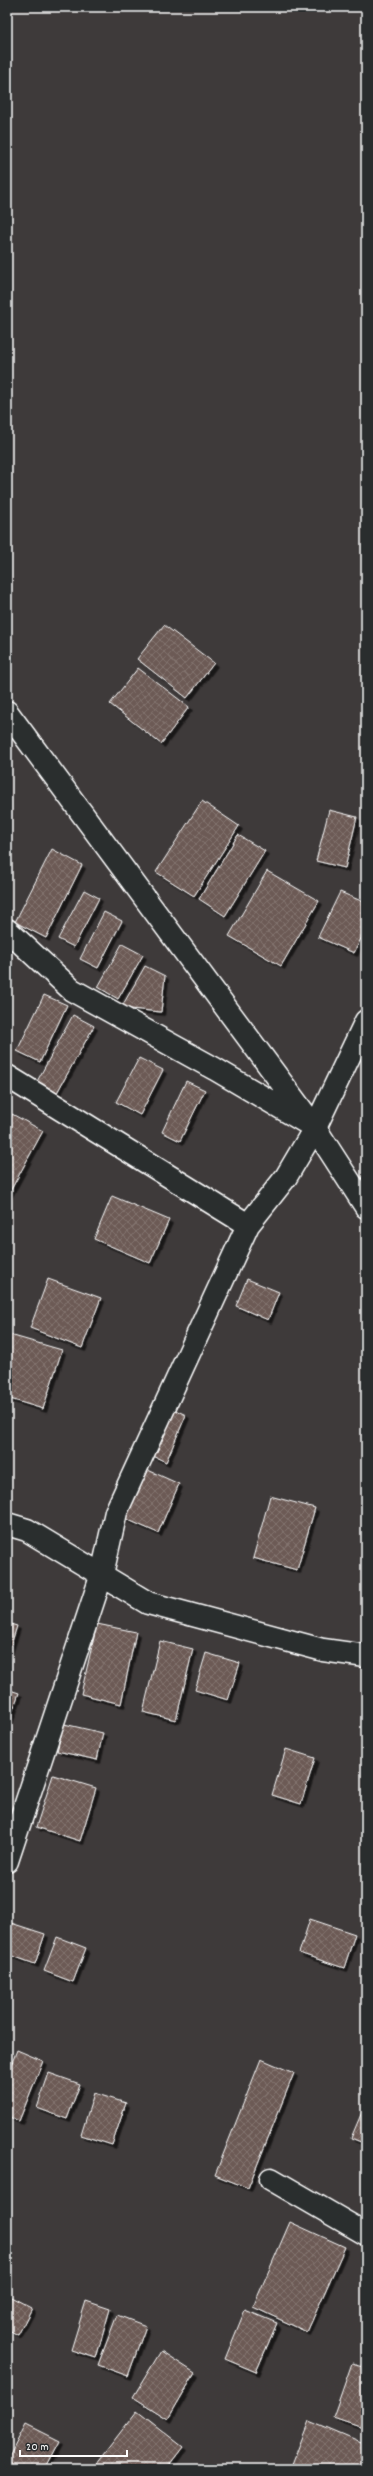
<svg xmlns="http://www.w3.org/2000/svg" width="373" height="2476" font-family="Dekko,sans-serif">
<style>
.building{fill:url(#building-cross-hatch);stroke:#fff;filter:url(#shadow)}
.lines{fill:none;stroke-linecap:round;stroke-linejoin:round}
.minor-casing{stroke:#fff;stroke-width:25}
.minor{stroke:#2a2d2e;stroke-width:22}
</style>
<defs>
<pattern id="building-cross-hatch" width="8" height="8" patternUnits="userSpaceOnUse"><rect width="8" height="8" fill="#6c5a55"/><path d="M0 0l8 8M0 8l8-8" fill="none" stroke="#82736e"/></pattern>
<filter id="shadow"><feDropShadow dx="3.5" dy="3.5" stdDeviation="0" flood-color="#0009"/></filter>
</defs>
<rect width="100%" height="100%" fill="#3e3a3a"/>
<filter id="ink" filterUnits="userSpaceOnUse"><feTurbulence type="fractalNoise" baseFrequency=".025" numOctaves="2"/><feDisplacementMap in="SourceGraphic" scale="8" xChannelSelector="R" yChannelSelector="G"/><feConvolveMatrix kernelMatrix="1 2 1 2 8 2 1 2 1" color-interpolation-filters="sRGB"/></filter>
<g filter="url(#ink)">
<path class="building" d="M164 625 214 663 187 698 137 659Z
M138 668 189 707 161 744 110 704Z
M202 801 239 826 194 896 156 872Z
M329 810 357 817 345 868 316 861Z
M238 835 265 851 225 916 199 899Z
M52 849 82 865 46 938 15 922Z
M267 871 319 901 281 966 229 936Z
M84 890 99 898 74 947 58 939Z
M340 892 366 903V928L354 953 318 937Z
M104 912 122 921 98 968 80 959Z
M122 944 143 955 118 999 98 987Z
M145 966 165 976 161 1012 121 1008Z
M44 995 67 1005 40 1062 17 1051Z
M73 1015 94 1026 54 1098 34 1087Z
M139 1058 163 1070 140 1115 116 1102Z
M186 1081 205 1090 180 1141 162 1132Z
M12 1114 43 1131 7 1197V1124Z
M112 1196 169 1220 150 1263 94 1239Z
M48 1279 101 1298 82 1348 30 1328Z
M247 1279 279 1292 268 1320 236 1306Z
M10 1335 62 1350 43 1409 7 1398V1345Z
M169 1407 186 1415 166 1462 149 1454Z
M139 1466 179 1484 158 1533 117 1515Z
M270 1496 315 1508 297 1570 253 1558Z
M7 1623 17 1626 7 1657Z
M97 1624 136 1632 121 1704 81 1694Z
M160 1641 193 1649 176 1720 143 1712Z
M206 1653 240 1663 228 1700 195 1690Z
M7 1689 19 1693 7 1726Z
M64 1724 103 1733 97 1760 57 1751Z
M286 1749 315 1758 301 1804 272 1795Z
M53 1775 96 1788 80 1841 36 1827Z
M310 1919 355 1934 344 1968 299 1953Z
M11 1923 45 1934 35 1964 7 1954V1936Z
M57 1937 86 1948 73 1982 44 1971Z
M17 2050 43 2061 19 2121 7 2116V2075Z
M261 2059 294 2073 248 2188 215 2175Z
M49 2073 80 2084 67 2119 37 2108Z
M94 2093 126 2103 112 2145 81 2135Z
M362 2112 366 2113V2144L351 2138Z
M290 2222 345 2247 307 2332 253 2307Z
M7 2295 32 2308 18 2335 7 2329Z
M86 2301 110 2309 96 2358 71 2350Z
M245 2310 277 2323 256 2372 225 2359Z
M117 2315 146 2326 128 2376 98 2365Z
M161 2351 195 2373 168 2419 133 2397Z
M352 2363 366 2367V2428L333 2417Z
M137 2411 183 2447 166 2469H92Z
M309 2421 366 2445V2469H290Z
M26 2424 60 2441 45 2469H7V2461Z"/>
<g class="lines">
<defs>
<path id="minor" d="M7 712 315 1128 366 1207
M7 930 72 990 215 1069 307 1123
M7 1076 248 1225
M7 1524 27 1530 148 1603 323 1650 366 1656
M7 1861 102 1574 116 1512 248 1225 286 1177 315 1128 366 1021
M271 2179 366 2234"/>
</defs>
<use href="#minor" class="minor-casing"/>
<use href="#minor" class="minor"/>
</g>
</g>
<rect width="373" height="2476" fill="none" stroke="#2a2d2e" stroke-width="24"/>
<rect x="12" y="12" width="349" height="2452" fill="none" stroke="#fff" stroke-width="1.5" filter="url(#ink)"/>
<path d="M20 2450v6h107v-6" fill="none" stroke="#ffffff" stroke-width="2"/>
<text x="26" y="2450" font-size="12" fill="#ffffff" stroke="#2a2d2e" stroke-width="3" paint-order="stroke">20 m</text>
</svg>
